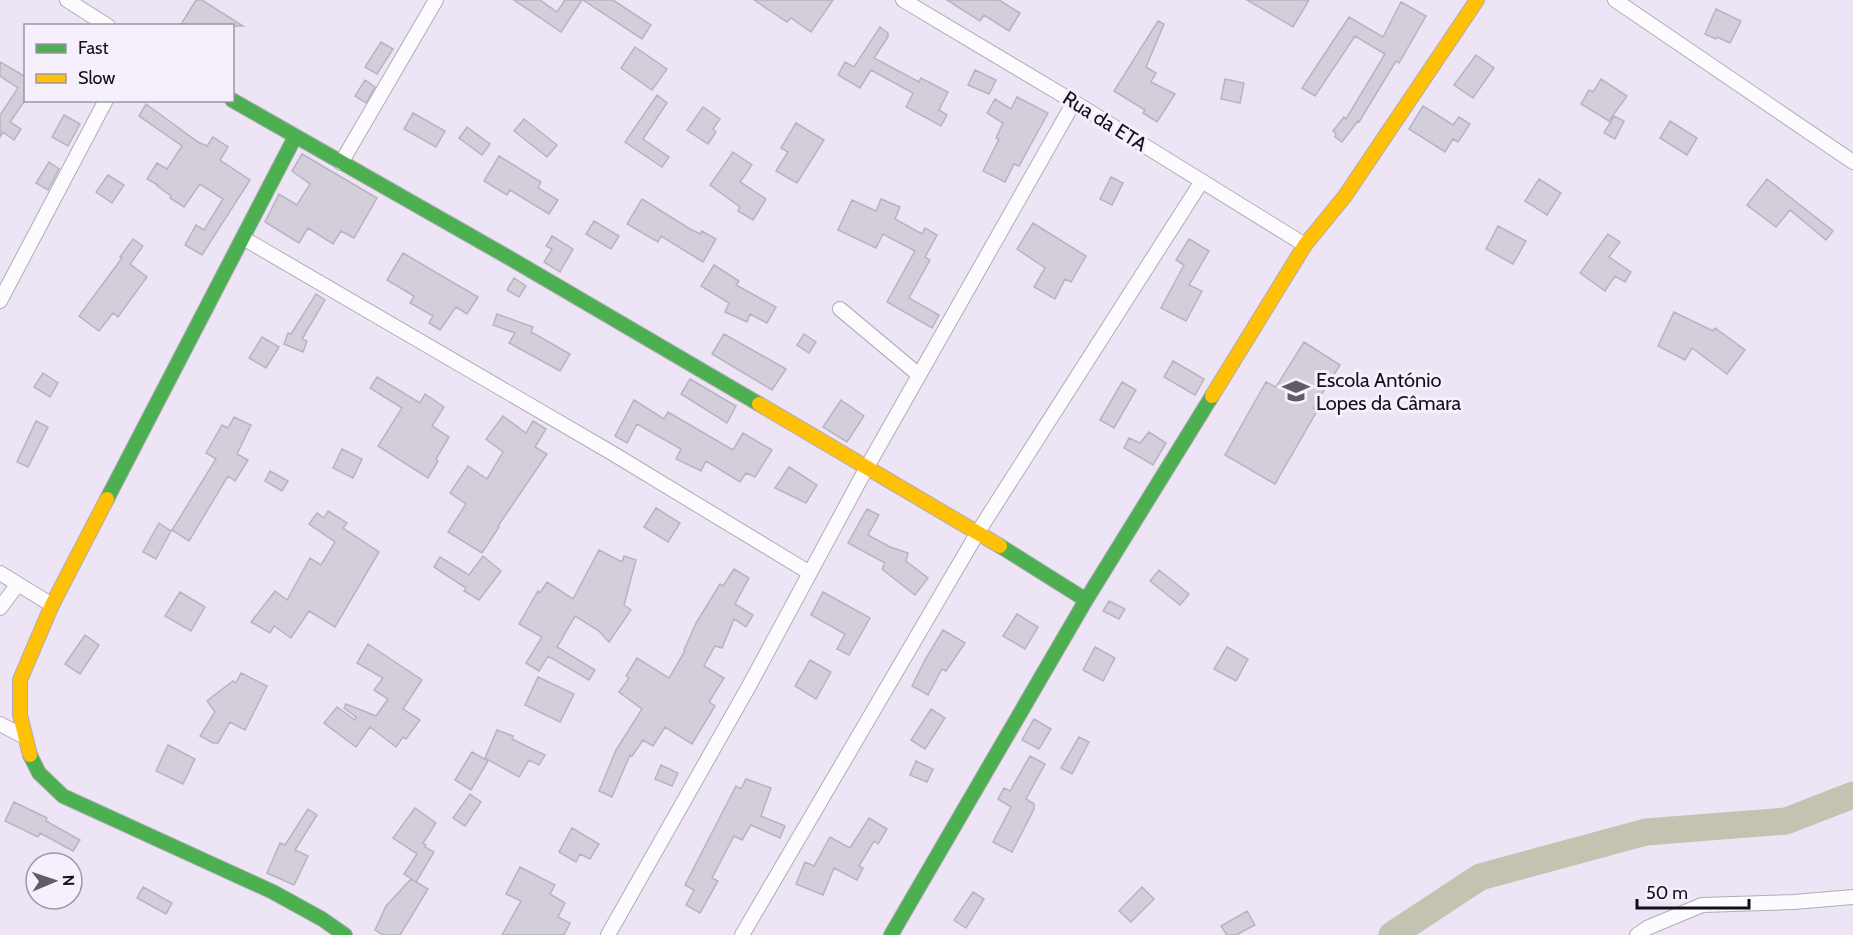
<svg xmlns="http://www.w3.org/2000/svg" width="1853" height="935" font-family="Cabin,sans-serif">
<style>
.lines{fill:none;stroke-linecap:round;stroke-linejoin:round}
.river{stroke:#c4c3b1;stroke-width:27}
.building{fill:#d4cedb;stroke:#b9b2c0;stroke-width:1.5}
.street-casing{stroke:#b1abb7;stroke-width:16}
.fast-casing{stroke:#b1abb7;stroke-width:16}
.slow-casing{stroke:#b1abb7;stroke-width:16}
.street{stroke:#fcfbfe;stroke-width:14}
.fast{stroke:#4caf50;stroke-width:14}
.slow{stroke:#ffc107;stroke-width:14}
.labels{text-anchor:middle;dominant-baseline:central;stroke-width:6;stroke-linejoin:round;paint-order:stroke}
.street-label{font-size:20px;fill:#150f1a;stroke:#f6f0fc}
.poi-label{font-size:20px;fill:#150f1a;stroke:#f6f0fc;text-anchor:start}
</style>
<rect width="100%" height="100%" fill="#ede5f6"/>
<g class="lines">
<path class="river" d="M1392 935 1480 877 1646 832 1786 821 1853 795"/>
</g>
<path class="building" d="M196 0H202L243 26H180Z
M514 0H540L557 12 565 0H582L561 32Z
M583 0H613L651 25 642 39Z
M754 0H833L811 32 791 18 787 22Z
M947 0H999L1020 13 1009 31 984 15 980 21Z
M1247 0H1309L1293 27Z
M1401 2 1426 16 1399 63 1396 61 1359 122 1358 121 1342 142 1335 137 1336 134 1333 131 1344 117 1346 119 1385 54 1355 36 1315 96 1302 88 1349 17 1383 37Z
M1716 9 1741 21 1730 43 1717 37 1716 39 1705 34Z
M1158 21 1164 24 1146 67 1156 73 1151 82 1175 94 1157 122 1143 113 1145 110 1114 91Z
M880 27 888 33V37L874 58 919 82 921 78 948 92 939 110 947 115 941 126 906 107 913 93 871 70 860 88 838 75 845 62 854 67Z
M381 42 393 49 377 74 365 67Z
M635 47 667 69 652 90 621 68Z
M1476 55 1494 68 1473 98 1454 85Z
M0 62 26 77V99L10 122 21 129 14 140 3 132 0 137V115L18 88 0 76Z
M975 70 996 80 989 94 968 85Z
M1225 79 1244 83 1240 103 1221 99Z
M1601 79 1627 96 1609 121 1581 104 1589 90 1593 92Z
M365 80 375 87 366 103 355 96Z
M657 95 667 103 643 139 669 157 662 167 625 142Z
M1017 97 1048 113 1019 166 1014 164 1005 182 983 171 999 139 996 138 1003 123 987 113 995 99 1011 109Z
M146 104 198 142 207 146 213 137 228 147 220 160 250 180 202 255 185 245 196 225 204 230 223 199 200 184 184 207 170 198 171 196 157 186 158 185 147 179 157 163 167 169 182 146 139 116Z
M1423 106 1453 125 1459 117 1470 124 1458 142 1453 139 1445 152 1409 129Z
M703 107 720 119 713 129 716 132 708 144 687 130Z
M413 113 445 131 436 147 404 129Z
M64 115 80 124 68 146 52 137Z
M1614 116 1624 121 1615 139 1604 133Z
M524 119 557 145 547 157 514 131Z
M1670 121 1697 138 1687 155 1660 138Z
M796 123 824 140 797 183 776 171 788 152 781 148Z
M467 127 490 144 482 155 459 138Z
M733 152 752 165 740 182 766 199 753 220 738 211 740 207 710 185Z
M302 154 377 198 354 238 341 231 333 244 308 228 299 243 265 222 279 194 297 205 310 184 292 171Z
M499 156 541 182 538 188 558 200 549 214 510 190 507 195 484 181Z
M49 162 59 169 48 190 36 183Z
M108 175 124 185 112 203 96 192Z
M1111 177 1123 183 1112 205 1100 199Z
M1539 179 1561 193 1547 215 1525 201Z
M1767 179 1833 231 1826 240 1790 210 1776 227 1747 205Z
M642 199 690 229 700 234 702 231 716 239 703 262 661 236 658 242 627 224Z
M881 199 900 207 895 219 922 234 925 228 937 235 925 257 930 260 909 298 939 315 932 328 887 302 915 251 883 234 876 248 838 230 852 200 876 211Z
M594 221 619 236 611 249 586 234Z
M1033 223 1086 256 1071 282 1065 279 1055 299 1034 287 1045 268 1017 249Z
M1498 226 1526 241 1513 264 1486 249Z
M1608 234 1620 242 1609 257 1631 272 1625 282 1615 276 1605 291 1580 273Z
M552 236 573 249 560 272 544 262 552 249 546 246Z
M133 239 143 246 130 264 147 277 118 317 113 313 99 331 79 316 122 258 120 257Z
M1189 239 1209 251 1189 285 1202 291 1186 321 1161 308 1184 265 1176 260Z
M403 253 478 297 467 314 456 307 440 330 429 323 433 316 410 303 414 296 387 280Z
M714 265 739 281 736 285 776 307 767 323 750 314 747 322 725 312 729 303 701 286Z
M514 278 526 286 519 297 507 290Z
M316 294 325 300 302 339 307 341 303 352 284 344 288 333 291 334Z
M1674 312 1713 331 1715 328 1745 350 1727 374 1692 348 1685 360 1658 346Z
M497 314 533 327 531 332 570 354 560 371 509 343 515 333 493 325Z
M724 334 786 369 772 390 712 354Z
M804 334 816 342 809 353 797 345Z
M262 337 279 347 266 368 249 358Z
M1304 342 1340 365 1313 408 1317 411 1275 484 1225 455 1266 382 1276 387Z
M1173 361 1204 379 1195 395 1164 377Z
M43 373 58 383 50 397 34 387Z
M377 377 420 403 425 394 444 407 432 426 449 437 436 459 438 461 428 478 378 446 402 408 370 388Z
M690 379 736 406 727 423 681 394Z
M1122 382 1136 390 1114 428 1100 420Z
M634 400 664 419 668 412 733 450 743 433 772 450 755 477 746 473 740 482 706 461 701 471 676 459 681 449 637 424 627 443 615 436Z
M841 400 864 416 847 442 823 427Z
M503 416 526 433 533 421 546 429 535 447 547 454 498 526 499 527 482 553 448 532 466 504 450 493 468 466 487 479 503 452 486 439Z
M234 417 251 425 237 454 248 460 235 481 228 476 189 541 172 530 216 459 206 453 222 425 228 428Z
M36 421 48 427 28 467 17 462Z
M1149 432 1166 443 1153 465 1124 448 1129 438 1140 443Z
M342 449 362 459 353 478 333 468Z
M789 467 817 485 806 503 775 488Z
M270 471 288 481 282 491 265 481Z
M656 508 680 523 668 542 644 527Z
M867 509 879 515 868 535 890 547 908 553 906 561 928 578 915 595 882 569 885 563 848 543Z
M328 511 347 523 343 528 379 552 335 627 309 611 291 638 274 626 270 633 251 622 275 591 287 600 310 558 321 565 335 542 309 524 317 513 324 518Z
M159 523 171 531 156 559 143 552Z
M599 550 622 562 624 556 636 560 624 605 631 610 609 642 599 631 575 616 557 647 595 670 589 680 548 656 539 671 526 663 542 637 519 624 538 591 540 593 547 582 573 599Z
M483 556 501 571 479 600 464 591 466 588 434 567 440 557 469 575Z
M734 569 749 578 735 604 753 615 746 627 734 619 722 648 715 646 704 666 724 678 709 702 715 706 692 744 665 727 653 746 643 740 632 756 630 755 612 797 599 791 616 750 642 709 619 692 629 678 626 676 637 658 669 678 685 651 684 650 696 623 720 584 723 586Z
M1159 570 1189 594 1180 605 1150 581Z
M180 592 205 607 191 631 165 616Z
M823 592 870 618 849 655 837 649 845 634 811 615Z
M1109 601 1125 609 1119 619 1103 611Z
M1017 614 1038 627 1025 649 1003 636Z
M943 630 965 643 946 671 942 669 928 695 912 686 926 658Z
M85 635 99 645 80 674 65 664Z
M368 644 422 680 403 709 420 720 406 739 403 737 396 747 370 727 356 747 324 723 337 707 355 720 356 717 344 708 346 704 376 716 388 699 374 690 383 678 357 663Z
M1095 647 1115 658 1103 681 1083 670Z
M1227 647 1248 659 1236 681 1214 669Z
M810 660 831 672 816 699 795 686Z
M241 673 267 686 245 730 230 722 218 743H213L200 736 215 712 207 701 233 681 236 683Z
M538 677 574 694 560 722 525 705Z
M931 709 945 718 925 749 911 740Z
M1034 719 1051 729 1039 749 1022 740Z
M497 730 513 736 512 739 545 755 539 765 529 760 519 777 485 758Z
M1079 737 1089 742 1072 774 1061 768Z
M168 745 195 759 183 784 156 771Z
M472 752 488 761 471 790 455 780Z
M1030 756 1045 764 1026 799 1034 804V809L1012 852 993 842 1011 807 998 799 1004 788 1010 791Z
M916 761 933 769 927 782 910 775Z
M661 765 678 773 672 786 655 779Z
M746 779 771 788 761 816 785 826 780 838 751 825 742 840 734 836 712 878 718 881 700 913 686 905 694 890 685 885 736 786 741 789Z
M470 794 481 802 465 826 453 818Z
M14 802 47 818 46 821 80 840 73 851 40 833 38 837 5 821Z
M415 808 436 823 423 843 426 845 425 847 434 852 416 882 404 874 417 854 393 838Z
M308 809 317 815 295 850 308 856 294 885 267 873 280 843 285 845Z
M869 818 887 829 878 844 874 841 859 866 863 868 857 880 834 868 823 895 796 884 805 862 814 866 830 837 850 848Z
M572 828 599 844 590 859 580 854 576 862 559 852Z
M520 867 555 885 550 894 565 903 558 917 570 923 564 935H502L521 901 506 894Z
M411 879 428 889 400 935H383L375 930 386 906Z
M143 887 172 903 166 914 137 898Z
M1142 887 1154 899 1131 922 1119 911Z
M973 892 984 899 966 928 954 920Z
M1247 911 1255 925 1236 935H1227L1221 926Z"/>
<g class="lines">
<defs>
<path id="street" d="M67 0 108 26
M903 0 1074 102 1305 245
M1615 0 1853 162
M341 163 436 0
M243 238 612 453 810 573
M0 301 106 100
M840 309 919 375
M0 573 52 605
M0 608 18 584
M0 724 23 736
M608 935 749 686 867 467 1074 102
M742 935 978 532 1202 181
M1637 935 1647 928 1702 905 1794 902 1853 897"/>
<path id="fast" d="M232 100 513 260 759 404
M107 499 295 137
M1000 546 1086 600
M30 755 39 773 63 796 273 892 322 919 345 935
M891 935 1086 600 1212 396"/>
<path id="slow" d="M1212 396 1305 245 1345 196 1477 0
M759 404 1000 546
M30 755 20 715V680L52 605 107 499"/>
</defs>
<use href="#street" class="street-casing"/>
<use href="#fast" class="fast-casing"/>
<use href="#slow" class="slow-casing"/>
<use href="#street" class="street"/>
<use href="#fast" class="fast"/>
<use href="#slow" class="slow"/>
</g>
<defs>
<symbol id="school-bare" viewBox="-9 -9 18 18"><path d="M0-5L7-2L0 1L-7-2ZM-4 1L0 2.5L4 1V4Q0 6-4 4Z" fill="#615a67" stroke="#f6f0fc" stroke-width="2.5" paint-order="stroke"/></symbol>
</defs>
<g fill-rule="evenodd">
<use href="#school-bare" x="1277" y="372" width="38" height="38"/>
</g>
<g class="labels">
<g class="street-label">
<text transform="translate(1105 121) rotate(32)">Rua da ETA</text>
</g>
<g class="poi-label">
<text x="1316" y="380">Escola António<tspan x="1316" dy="23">Lopes da Câmara</tspan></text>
</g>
</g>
<rect x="24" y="24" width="210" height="78" fill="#f6f0fc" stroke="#9c96a2" stroke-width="1.5"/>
<rect x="36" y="44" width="30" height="9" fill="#4caf50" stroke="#9c96a2" stroke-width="1.5"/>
<text x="78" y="54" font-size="18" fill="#150f1a">Fast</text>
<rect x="36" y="74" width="30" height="9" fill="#ffc107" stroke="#9c96a2" stroke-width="1.5"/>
<text x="78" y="84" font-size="18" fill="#150f1a">Slow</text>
<g transform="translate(54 881) rotate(88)"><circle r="28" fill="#f6f0fc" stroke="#9c96a2" stroke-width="1.5"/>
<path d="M0-4.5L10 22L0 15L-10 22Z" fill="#615a67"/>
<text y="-9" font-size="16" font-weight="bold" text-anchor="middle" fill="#150f1a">N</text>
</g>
<path d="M1637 899v9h112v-9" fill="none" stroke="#150f1a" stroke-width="3"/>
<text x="1646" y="899" font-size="18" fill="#150f1a" stroke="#f6f0fc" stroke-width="4.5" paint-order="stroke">50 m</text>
</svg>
